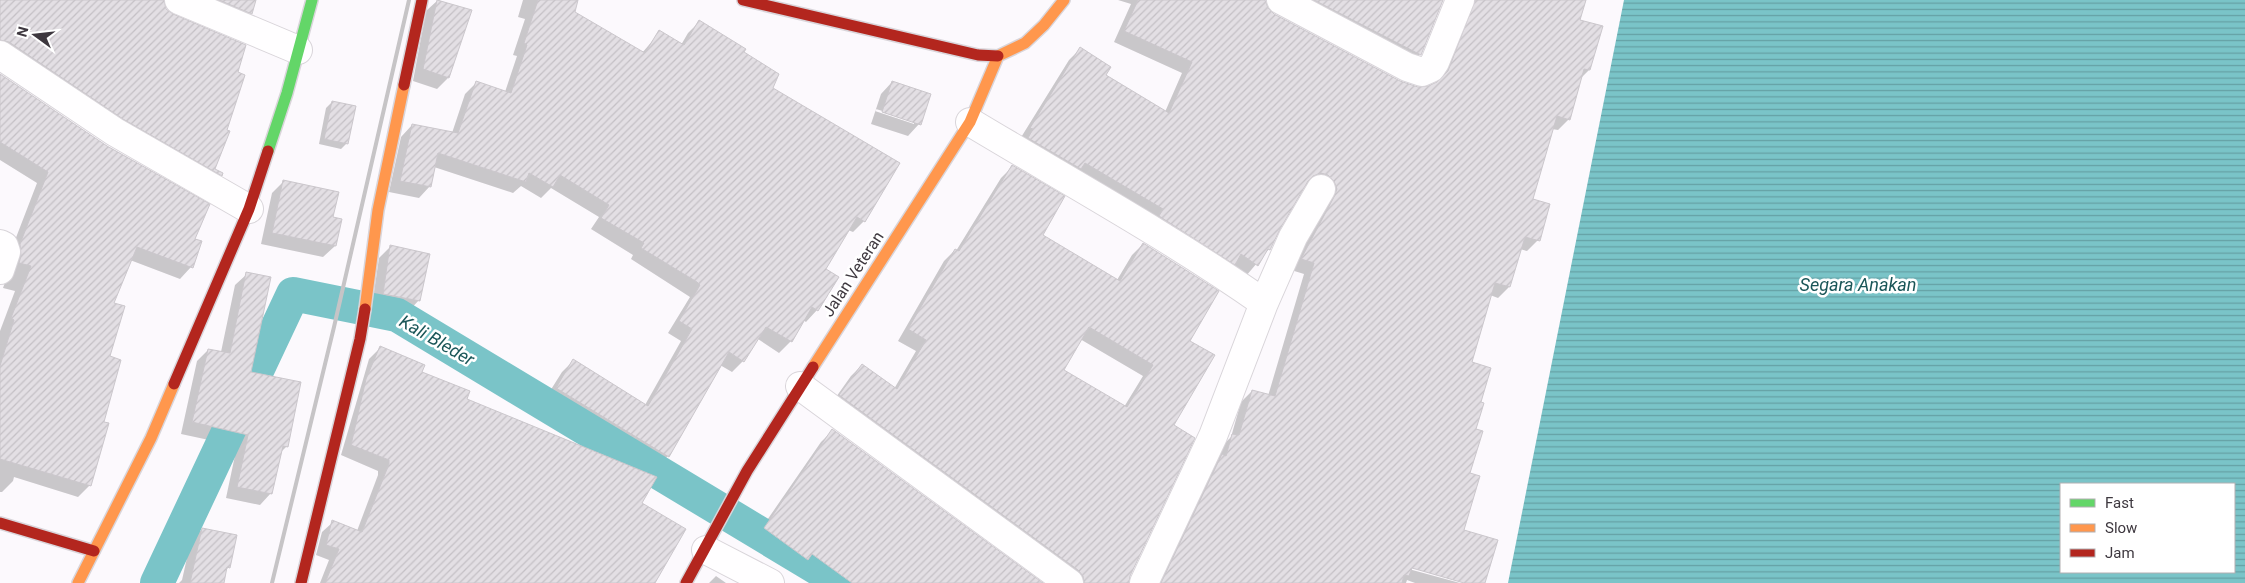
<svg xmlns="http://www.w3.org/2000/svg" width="2245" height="583" font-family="Roboto,sans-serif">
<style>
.water{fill:url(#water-rules);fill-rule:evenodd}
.shadow{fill:#0003;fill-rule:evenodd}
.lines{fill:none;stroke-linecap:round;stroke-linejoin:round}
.canal{stroke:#7ac4c8;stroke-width:34}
.building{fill:url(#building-hatch);stroke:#cbc7cc;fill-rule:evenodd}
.street-casing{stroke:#d9d5da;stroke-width:30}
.fast-casing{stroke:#d9d5da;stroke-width:14}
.slow-casing{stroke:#d9d5da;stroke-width:14}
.jam-casing{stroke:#d9d5da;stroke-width:14}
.street{stroke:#fffeff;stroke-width:28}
.fast{stroke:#63d668;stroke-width:11}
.slow{stroke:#ff974d;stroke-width:11}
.jam{stroke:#b3261e;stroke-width:11}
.rail{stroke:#c6c4c6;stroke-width:4}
.labels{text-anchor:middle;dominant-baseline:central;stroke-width:5;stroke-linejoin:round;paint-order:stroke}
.street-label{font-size:16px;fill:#3e383f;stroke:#fff}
.water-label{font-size:18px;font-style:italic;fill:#1a5658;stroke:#fff}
</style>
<defs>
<pattern id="water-rules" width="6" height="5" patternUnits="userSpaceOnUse" patternTransform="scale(1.25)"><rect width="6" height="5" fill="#7ac4c8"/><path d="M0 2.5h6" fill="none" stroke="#65a0a4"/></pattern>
<pattern id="building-hatch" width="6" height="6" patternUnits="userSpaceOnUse" patternTransform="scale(1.25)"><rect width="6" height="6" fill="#e3dfe4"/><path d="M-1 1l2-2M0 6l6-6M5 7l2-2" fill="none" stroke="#c4c0c5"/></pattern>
</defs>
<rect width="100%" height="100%" fill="#fcf9fd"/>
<path class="water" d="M1624 0H2245V583H1508ZM2061 484H2234V572H2061Z"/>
<path class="shadow" d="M0 0H162L165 10 236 73 213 170 221 175 210 186 0 55Z
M182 0H255L250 13 239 24Z
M438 0 470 11 448 78 437 89 413 81 426 11Z
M523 0H577L574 12 642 53 660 32 681 45 688 33 699 22 742 52 772 88 864 221 853 232 848 230 824 270 817 310 806 322 803 320 791 341 779 353 758 339 743 361 732 372 720 365 668 456 656 468 545 399 562 372 573 361 645 405 681 341 668 333 690 297 631 259 633 255 591 229 599 217 551 188 541 198 521 186 513 193 434 167 430 186 419 198 389 192 401 137 412 125 452 133 465 94 476 83 505 92 517 56 513 55 525 19 518 17Z
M1118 0H1264L1267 9 1273 15 1399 82 1418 88H1429L1436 83 1464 18 1460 0H1585L1579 21 1589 70 1580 79 1569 119 1558 130 1552 129 1532 199 1538 240 1527 251 1520 249 1509 287 1498 298 1490 295 1470 363 1479 402 1462 531 1484 583H1469L1406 565 1405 568 1460 583H1415L1407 580 1406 583H1156L1211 466 1218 460 1222 446 1231 437 1241 402 1252 391 1268 396 1304 274 1291 270 1310 184 1303 186 1278 229 1269 249 1246 276 1020 139 1069 60 1080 49 1104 76 1165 112 1182 73 1114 42 1131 4Z
M1283 0H1442L1420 54 1409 65Z
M0 75 193 239 191 267 180 279 130 260 112 304 102 423 90 485 78 497 14 477 13 481 2 492H0V331L15 291 3 288 10 268 12 248 37 183 0 160Z
M892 82 919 124 908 136 871 124 881 94ZM876 109 914 121V124L875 111Z
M332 102 347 143 341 149 319 144 326 108Z
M1012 167 1041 235 1117 280 1132 255 1143 244 1188 341 1172 426 1128 583H1069L829 407 851 376 862 365 894 389 916 351 898 341 944 261 955 250 956 251 1001 178ZM1080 339 1143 376 1124 407 1062 370Z
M283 182 332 218 335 246 323 257 261 244 272 193Z
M390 247 419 300 408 312 372 305 379 258Z
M247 274 250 372 287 446 280 453 271 493 260 505 226 498 237 446 181 434 197 361 208 350 221 352 235 285Z
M380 348 641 503 653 583H320L329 560 316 555 322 532 333 522 357 531 378 475V471L341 455 369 359Z
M832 431 1040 583H826L801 565 796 570 754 539 821 442Z
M202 529 229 567 225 571 222 583H179L182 580 191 540Z
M716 576 726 583H709Z"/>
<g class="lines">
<path class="canal" d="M157 583 293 294 397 315 842 583"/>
</g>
<path class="building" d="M0 0H164L166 9 173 14 246 45 238 72 245 75 227 130 230 131 215 169 223 173 222 176 123 119 9 42 0 40Z
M219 0H256L252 14Z
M437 0 472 10 449 78 423 69Z
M538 0H578L575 12 645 53 659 30 684 45 699 20 746 49 744 52 779 74 773 88 900 163 865 222 857 217 826 269 839 277 818 311 812 307 792 342 766 327 744 362 729 352 669 457 556 388 573 359 648 406 692 329 679 321 700 285 697 282 641 248 644 243 601 218 609 205 560 175 553 187 529 173 526 182 438 153 431 187 400 181 412 124 458 133 476 81 511 93 527 45 524 43Z
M1138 0H1265L1268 8 1274 14 1400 81 1418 87 1428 86 1437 82 1448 71 1475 0H1586L1580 20 1603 26 1590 70 1584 69 1570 120 1557 116 1533 199 1550 204 1540 241 1525 237 1510 287 1495 283 1472 362 1491 368 1481 402 1484 403 1476 429 1483 431 1470 473 1480 476 1464 530 1498 540 1485 583H1464L1412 568 1409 576 1404 575 1402 583H1161L1222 454 1226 456 1232 434 1239 435 1252 390 1275 396 1314 263 1301 259 1334 197 1337 189 1334 181 1328 175 1321 173 1313 176 1308 181 1280 229 1270 250 1268 249 1258 266 1241 254 1235 265 1159 216 1163 209 1085 163 1081 169 1028 138 1033 129 1030 128 1080 47 1111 67 1106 75 1169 113 1192 62 1124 31Z
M1314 0H1443L1421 55Z
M0 74 107 146 210 204 195 239 202 241 193 268 137 247 114 303 125 306 110 356 121 360 104 422 109 423 91 486 0 459V366L14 320 11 318 31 266 19 263 21 256 20 244 48 172 0 142Z
M892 81 931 94 921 125 882 112Z
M332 101 356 106 348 144 324 139Z
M1012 165 1065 196 1043 235 1120 281 1143 243 1219 291 1190 341 1215 355 1174 425 1195 438 1130 576 1129 583H1084L1083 576 1078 570 839 395 862 364 897 389 926 340 908 329 955 249 959 251ZM1089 327 1153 365 1127 407 1064 370Z
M283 180 339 192 333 217 342 219 336 246 272 233Z
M390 245 430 254 420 301 383 294Z
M246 272 271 277 251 372 301 382 288 447 283 446 272 494 237 487 248 435 192 422 208 349 230 353Z
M380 346 425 365 422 372 470 391 467 399 657 477 642 503 686 529 655 583H325L339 549 326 545 332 520 362 532 389 464V460L351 445 366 379Z
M832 429 1043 583H852L812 554 808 560 764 528Z
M202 528 237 535 230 568 227 567 224 583H190Z"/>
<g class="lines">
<defs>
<path id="street" d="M179 0 298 50
M1281 0 1407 67 1422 72 1431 68 1435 62 1460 0
M0 55 115 132 249 209
M970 122C1068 181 1170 237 1264 303
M0 244 4 246 6 252 0 270
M800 386 1069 583
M706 550 770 583
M1144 583 1213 436 1264 303 1293 237 1321 189"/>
<path id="fast" d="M268 151 287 93 312 0"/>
<path id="slow" d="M365 309 378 210 404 85
M813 367 970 122 998 56 1025 43 1044 25 1064 0
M78 583 151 438 174 384"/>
<path id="jam" d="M743 0 978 55 998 56
M404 85 422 0
M174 384 249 209 268 151
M0 523 94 551
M301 583 360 339 365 309
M686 583 747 471 813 367"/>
</defs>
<use href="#street" class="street-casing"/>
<use href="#fast" class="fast-casing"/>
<use href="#slow" class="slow-casing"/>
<use href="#jam" class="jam-casing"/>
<use href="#street" class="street"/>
<use href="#fast" class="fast"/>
<use href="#slow" class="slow"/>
<use href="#jam" class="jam"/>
<path class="rail" d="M272 583 334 327 409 0"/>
</g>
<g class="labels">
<g class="street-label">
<text transform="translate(853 274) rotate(-57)">Jalan Veteran</text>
</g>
<g class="water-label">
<text x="1858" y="284">Segara Anakan</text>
<text transform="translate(437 340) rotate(30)">Kali Bleder</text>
</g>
</g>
<rect x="2060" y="483" width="175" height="90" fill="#ffffff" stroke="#b2afb2"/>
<rect x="2070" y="499" width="25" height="8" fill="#63d668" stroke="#b2afb2"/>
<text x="2105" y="508" font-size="15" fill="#3e383f">Fast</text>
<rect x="2070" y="524" width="25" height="8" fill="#ff974d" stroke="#b2afb2"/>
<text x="2105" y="533" font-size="15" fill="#3e383f">Slow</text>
<rect x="2070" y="549" width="25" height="8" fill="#b3261e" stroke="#b2afb2"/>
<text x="2105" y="558" font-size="15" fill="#3e383f">Jam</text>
<g transform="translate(35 35) rotate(285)" stroke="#ffffff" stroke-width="4" paint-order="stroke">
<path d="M0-4L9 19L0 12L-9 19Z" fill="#3e383f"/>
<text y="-8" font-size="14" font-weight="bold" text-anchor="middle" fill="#3e383f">N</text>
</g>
</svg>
